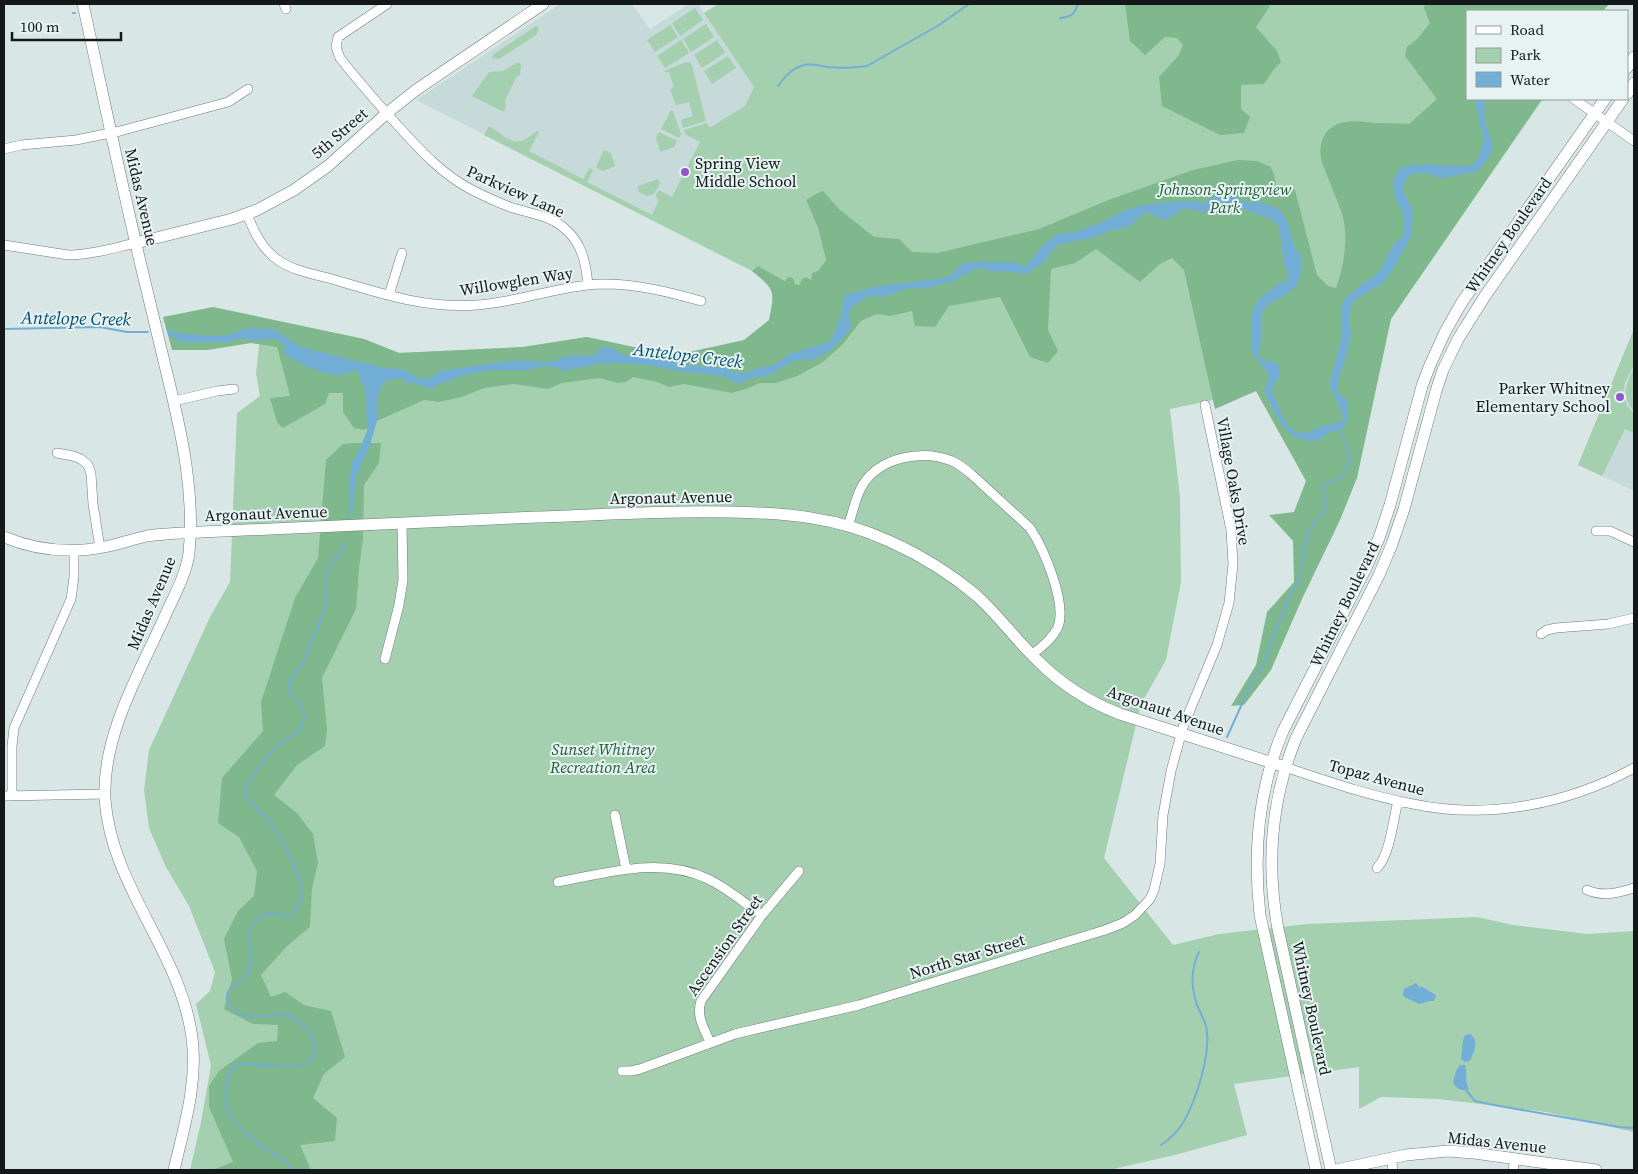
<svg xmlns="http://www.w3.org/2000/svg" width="1638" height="1174" font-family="'Source Serif 4',serif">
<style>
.built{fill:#c5dad9}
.green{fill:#a4d0af}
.forest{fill:#7fb88d}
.water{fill:#73aed7}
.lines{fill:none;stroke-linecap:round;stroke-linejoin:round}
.stream{stroke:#73aed7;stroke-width:2}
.street-casing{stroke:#6f7b7b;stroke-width:10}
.secondary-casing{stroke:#6f7b7b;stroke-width:12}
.street{stroke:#fff;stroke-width:9}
.secondary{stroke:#fff;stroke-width:11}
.poi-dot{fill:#9556cd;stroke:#e7f3f3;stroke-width:2}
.labels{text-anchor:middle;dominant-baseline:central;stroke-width:4;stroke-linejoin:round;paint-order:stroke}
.street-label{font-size:16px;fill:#141818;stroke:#e7f3f3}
.poi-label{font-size:16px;fill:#141818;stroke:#e7f3f3;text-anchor:start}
.park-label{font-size:16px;font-style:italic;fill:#1f5e35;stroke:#e7f3f3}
.water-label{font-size:18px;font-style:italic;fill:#004e75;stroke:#e7f3f3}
</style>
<rect width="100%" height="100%" fill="#d9e6e6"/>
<path class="built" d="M560 4H632L650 29 689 4H698L754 87 802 296 416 100Z
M1634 329V491L1578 465Z"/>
<path class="green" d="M718 4H1609L1603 11H1467V99H1543L1391 319 1334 495 1256 391 1170 409 1180 497 1181 582 1166 660 1141 704 1104 858 1173 945 1219 934 1307 924 1477 917 1513 925 1587 934 1634 931V1132L1546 1112 1438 1099 1381 1097 1359 1109V1067L1234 1084 1247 1135 1175 1155 1109 1170H190L201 1122 211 1066 196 1004 210 991 215 972 189 906 166 867 149 828 144 790 149 750 210 617 230 582 237 413 260 396 256 373 259 346 258 317 364 339 399 353 523 347 587 337 638 348 680 354 726 353 883 273 806 200 818 228 826 260 811 281 806 277 802 279 799 285 786 281 758 266 752 271 484 135 489 126C511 140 514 150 537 131L539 132 529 151 583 179 590 168 593 170 587 182 652 215 658 202 656 195 659 190 672 197 700 142 685 134 684 130 707 123 708 126 711 127 745 106 754 87 704 13Z
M695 8 703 20 680 36 672 23Z
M706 24 714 37 691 52 683 39Z
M670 25 678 37 655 52 647 40Z
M536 26 539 28 536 35 499 59 492 58 494 54Z
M681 40 689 53 665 68 657 56Z
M717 40 725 53 702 68 694 55Z
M728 56 736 68 712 84 704 71Z
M518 62 521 65 520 75 516 78 505 100 506 106 504 112 472 96 489 72 503 71Z
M686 62H689L692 65 706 121 683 128 681 120 693 116 689 102 676 105 670 89 674 87 669 72H665L664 71Z
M671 110 673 111 681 134 679 138 661 129Z
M659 132 677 141 674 147 660 152 656 138Z
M604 150 611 153 615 166 603 171 596 167Z
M658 179 660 183 654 194 647 196 639 192 638 186Z
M1634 329V365L1625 382 1623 393 1627 406 1634 414V433L1625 429 1602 476 1578 465Z
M1634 369V411C1622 398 1625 384 1634 369Z"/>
<path class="forest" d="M1125 4H1268L1270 6 1256 27 1277 51 1281 62 1274 69 1264 84 1241 85V109L1250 117 1244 133 1220 135 1162 106 1159 77 1179 55 1183 45 1177 38 1165 37 1145 55 1130 41Z
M1425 4H1609L1603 11H1467V99H1542L1391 319 1357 478 1340 520 1302 599 1271 670 1244 705 1231 706 1256 665 1267 612 1294 582 1293 541 1269 515 1294 512 1306 481 1256 391 1215 409 1184 270 1172 258 1160 264 1140 282 1096 249 1075 263 1051 269 1048 330 1058 351 1048 363 1030 357 1000 297 949 306 935 327 915 326 912 311 891 316 876 314 861 321 843 344 823 362 797 376 776 383H760L746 389 732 393 684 384 669 387 657 382 633 377 626 382 618 383 600 378 562 383 548 389 514 384 484 388 462 397 438 402 424 400 377 421 364 430 354 428 343 412V393H329L325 404 283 428 277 422 270 398 290 396 277 347 251 343 208 350H172L163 317 213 307 364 339 399 353 523 347 587 337 638 348 680 354 744 340 769 320C775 290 775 290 752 271L758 266 785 281 788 277 793 278 795 284 799 285 802 279 806 277 811 280 812 273 818 271 826 260 818 228 806 200 816 194 823 191 839 209 874 237 899 239 912 252 937 253 1039 229 1111 199 1193 170 1238 160 1257 161 1271 167 1274 175 1276 185H1286L1295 190 1317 275 1328 286 1336 288C1344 266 1349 237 1342 214 1336 197 1329 180 1322 163 1317 144 1324 125 1346 122 1355 120 1365 122 1374 123 1385 123 1397 123 1409 124L1437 99 1405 56 1407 47 1417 39 1430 23 1424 8Z
M356 443H381L379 463 364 485 363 539 359 568 356 609 322 678 327 729 325 746 297 765 274 795 297 813 313 834 318 863 312 888 310 927 287 946 261 975 271 997 285 992 304 1005 331 1011 345 1057 324 1074 313 1098 337 1118 335 1141 300 1145 311 1170H190L215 1169 233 1162 209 1107V1086L219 1071 258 1043 277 1041 278 1025 253 1024 224 1009 232 979 224 939 238 911 254 896 257 871 239 837 218 823 222 778 263 731 261 702 295 598 318 558 326 460 343 444Z"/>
<path class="water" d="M1475 99H1485C1484 107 1484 118 1486 126 1489 134 1494 140 1492 149 1490 158 1482 165 1476 172L1456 175 1441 179C1431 173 1421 171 1409 175L1402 188 1413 211 1411 236 1397 263 1384 282 1352 302 1350 311 1349 322 1351 335 1348 349 1339 378 1337 392 1347 400C1348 409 1350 419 1344 426 1341 431 1335 430 1330 432 1326 433 1324 437 1321 439 1313 443 1297 440 1291 434 1278 423 1272 405 1264 391L1269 378V375L1251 351C1253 338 1251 327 1252 315 1253 298 1275 286 1288 279V272L1284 265 1279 226 1270 218 1237 207 1202 212 1192 209H1180L1175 215 1164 220 1146 212 1127 228 1111 230 1096 237 1059 244 1054 248 1044 262 1026 274 1001 271 993 273 986 269 978 268 951 282 926 288 905 289 883 297 869 296 852 307 849 313 851 325 849 331 830 351 812 360H796L767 376 755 377 739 383 734 382 723 376 673 370 647 365 620 363 597 364 564 371 554 367 545 366 529 370H489L460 376 449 381 441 383 433 388 423 387 417 383H408L400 378 386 381 381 387 378 394 377 421 369 448 356 476 352 514H350L349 481 352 463 359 451 367 431 366 393 357 370C352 371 346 374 341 375 323 376 299 363 284 354L285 346 277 339 250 340 239 338 230 342H183L168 335 167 330 177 333 210 336 228 335 248 328 273 329 301 347 380 367 404 370 420 379 431 378 440 371 494 363 524 360 541 362 555 361 566 356 595 355 600 349 607 346 626 356 648 357 655 359 667 360 684 365 726 368 732 372 745 373 760 367H767L777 364 789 354 831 341 841 317 844 296 873 287 945 278 951 275 962 264 973 262H1018L1023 267H1025L1047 241 1059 234 1074 232 1100 223 1124 211 1143 205 1182 201 1198 202 1204 204 1209 199 1222 194H1227L1249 203 1257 201 1280 210 1286 219 1295 248 1302 257 1301 274 1296 287 1282 297 1270 303 1264 309 1262 314 1261 324 1262 337 1258 353 1262 360 1275 362 1279 367V377L1271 389C1279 402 1283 434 1304 433 1310 433 1316 428 1322 426 1329 424 1338 425 1343 419 1342 405 1331 395 1330 382L1342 336 1341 305 1346 298 1362 284 1371 279 1380 270 1394 244 1403 236C1404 228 1405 220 1402 213 1399 203 1392 194 1393 183 1393 179 1396 171 1400 169 1413 159 1455 169 1473 165L1479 157 1484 137 1481 129Z
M1416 983 1420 988 1421 986 1436 995 1434 1001H1430L1419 1004 1404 997 1403 994 1404 989Z
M1470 1034C1480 1041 1474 1051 1470 1061L1465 1062 1461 1059C1462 1052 1462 1041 1465 1035Z
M1460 1065H1465C1468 1073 1464 1081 1469 1089 1463 1092 1455 1089 1453 1082L1456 1071Z"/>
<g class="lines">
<path class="stream" d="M73 13H75
M1060 18C1071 17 1075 14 1078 4
M778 86C784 78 791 69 801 66 810 62 819 66 828 67 841 68 854 68 867 66L939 25 969 4
M4 329 100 327 127 332H148
M1227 737 1251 684 1266 658 1289 596 1299 581 1308 532 1325 509 1323 486 1343 476 1350 458 1340 428
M1466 1090 1475 1101 1494 1105 1619 1127 1634 1128
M1161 1145C1170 1139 1177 1132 1183 1123 1196 1101 1212 1052 1206 1026 1204 1019 1200 1012 1197 1005 1191 987 1190 970 1199 952
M291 1170C287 1159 275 1155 266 1149 254 1140 227 1119 226 1104 225 1092 224 1072 236 1066 253 1057 312 1081 315 1050 316 1034 301 1023 289 1014 271 1014 239 1024 229 1004 226 1000 226 994 229 990 234 983 244 982 248 972 254 960 249 943 249 930L257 919 272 912 289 917C295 910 301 903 301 894 303 877 281 837 271 824 265 815 255 807 247 798V783L273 749 298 732 305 718 299 701 290 695 288 683 302 665 323 614 327 598V573L333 561 341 552 346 543"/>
<defs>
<path id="street" d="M284 4 286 9
M387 4 338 37 336 47 340 58C359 82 379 105 400 128 421 151 443 175 472 190 484 196 497 202 510 207 528 213 548 215 563 227 582 242 586 263 588 285
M1574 99 1634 141
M4 149 21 145 76 140 120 131 228 102 248 89
M247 214C254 232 262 249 278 260 293 271 314 274 332 279 379 293 426 309 477 305 520 302 561 285 604 284 637 284 669 292 701 301
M4 245 68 255C91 255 113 248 136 243
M389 295 402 253
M174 401 217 391 234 389
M57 453 73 456 81 459 88 465 91 474 93 504 100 548
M848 526C853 513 855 498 862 486 879 457 922 449 952 461 959 464 965 469 971 474L1030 528C1044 549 1067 603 1058 627 1053 638 1041 648 1031 655
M1596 531H1610L1634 542
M1541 634 1547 630 1556 628 1608 624 1634 618
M385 659 399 605 403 580 402 523
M1285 767C1327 781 1370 796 1413 804 1488 820 1568 804 1634 768
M4 796 105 794
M12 796V746L14 728 71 599 74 577V551
M615 815 626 869
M1377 868C1390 855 1393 820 1398 801
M558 882C608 873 660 856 708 879 727 888 744 903 762 915
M1587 890C1603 897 1618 893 1634 888
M710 1042C704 1029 696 1016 701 1001L762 915 799 871
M622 1071H631L640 1069 735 1034 859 1005 1105 930 1123 923 1135 915 1150 899 1154 890 1160 864 1163 815 1171 771 1183 727 1217 645 1229 603 1233 564 1231 530 1205 405
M1391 1157 1393 1170
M1513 1170 1515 1159"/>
<path id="secondary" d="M83 4C103 95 122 187 144 278 152 311 160 345 168 378 182 435 195 494 189 553 186 575 174 596 165 616 140 672 102 735 105 799 111 887 181 952 192 1038 198 1083 184 1127 174 1170
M1627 68 1634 57
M1627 94 1634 83
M136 243 232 219 257 210 294 190 328 166 387 113 416 90 543 4
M4 537C38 551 73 554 109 546 122 543 134 539 147 536 164 533 183 533 201 532 313 527 425 522 537 517 601 515 665 510 730 512 786 513 837 517 889 541 920 555 951 574 977 596 999 616 1016 640 1038 661 1062 685 1089 702 1120 714L1285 767
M1316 1170 1260 915C1253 852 1258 790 1283 731L1366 568 1379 538 1390 505 1422 386 1430 365 1445 332 1462 302 1605 99
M1331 1170 1278 929C1266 864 1271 800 1296 738L1379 575 1392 544 1404 509 1436 391 1443 370 1458 339 1485 296 1623 99
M1336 1170 1406 1155 1448 1151 1474 1153 1596 1170"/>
</defs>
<use href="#street" class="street-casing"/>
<use href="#secondary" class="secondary-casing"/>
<use href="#street" class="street"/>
<use href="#secondary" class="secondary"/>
</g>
<g class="poi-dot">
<circle cx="685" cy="172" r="5"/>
<circle cx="1620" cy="397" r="5"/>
</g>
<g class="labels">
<g class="street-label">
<text transform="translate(339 133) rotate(-41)">5th Street</text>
<text transform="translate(516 191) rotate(24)">Parkview Lane</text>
<text transform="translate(142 197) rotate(77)">Midas Avenue</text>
<text transform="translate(1508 235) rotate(-55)">Whitney Boulevard</text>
<text transform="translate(516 281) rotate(-9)">Willowglen Way</text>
<text transform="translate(1234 481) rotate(80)">Village Oaks Drive</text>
<text transform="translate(671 497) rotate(-1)">Argonaut Avenue</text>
<text transform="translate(266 513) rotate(-2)">Argonaut Avenue</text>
<text transform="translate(151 603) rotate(-67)">Midas Avenue</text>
<text transform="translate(1344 604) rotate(-64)">Whitney Boulevard</text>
<text transform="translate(1166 710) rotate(19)">Argonaut Avenue</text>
<text transform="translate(1377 777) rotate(15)">Topaz Avenue</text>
<text transform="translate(724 945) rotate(-55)">Ascension Street</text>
<text transform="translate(967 956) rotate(-17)">North Star Street</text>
<text transform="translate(1312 1008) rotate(78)">Whitney Boulevard</text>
<text transform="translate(1497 1142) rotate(6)">Midas Avenue</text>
</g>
<g class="poi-label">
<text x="695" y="163">Spring View<tspan x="695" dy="18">Middle School</tspan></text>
<text x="1610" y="388" text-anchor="end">Parker Whitney<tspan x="1610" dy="18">Elementary School</tspan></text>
</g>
<g class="park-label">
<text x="1225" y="189">Johnson-Springview<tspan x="1225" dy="18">Park</tspan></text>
<text x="603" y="749">Sunset Whitney<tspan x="603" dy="18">Recreation Area</tspan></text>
</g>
<g class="water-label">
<text transform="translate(76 318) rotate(1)">Antelope Creek</text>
<text transform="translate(688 355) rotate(7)">Antelope Creek</text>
</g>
</g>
<rect width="1638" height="1174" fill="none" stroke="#141818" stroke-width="10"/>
<rect x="1466" y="10" width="162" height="90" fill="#e7f3f3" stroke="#939b9b"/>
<rect x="1476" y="26" width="25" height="8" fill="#ffffff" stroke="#939b9b"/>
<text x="1510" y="35" font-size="15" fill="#141818">Road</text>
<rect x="1476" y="48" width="25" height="15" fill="#a4d0af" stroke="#939b9b"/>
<text x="1510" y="60" font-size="15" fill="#141818">Park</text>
<rect x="1476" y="72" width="25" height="15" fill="#73aed7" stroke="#939b9b"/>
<text x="1510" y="85" font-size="15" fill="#141818">Water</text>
<path d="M12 32v8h109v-8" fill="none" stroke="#141818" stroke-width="2.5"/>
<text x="20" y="32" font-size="15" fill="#141818" stroke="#e7f3f3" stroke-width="4" paint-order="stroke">100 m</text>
</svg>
